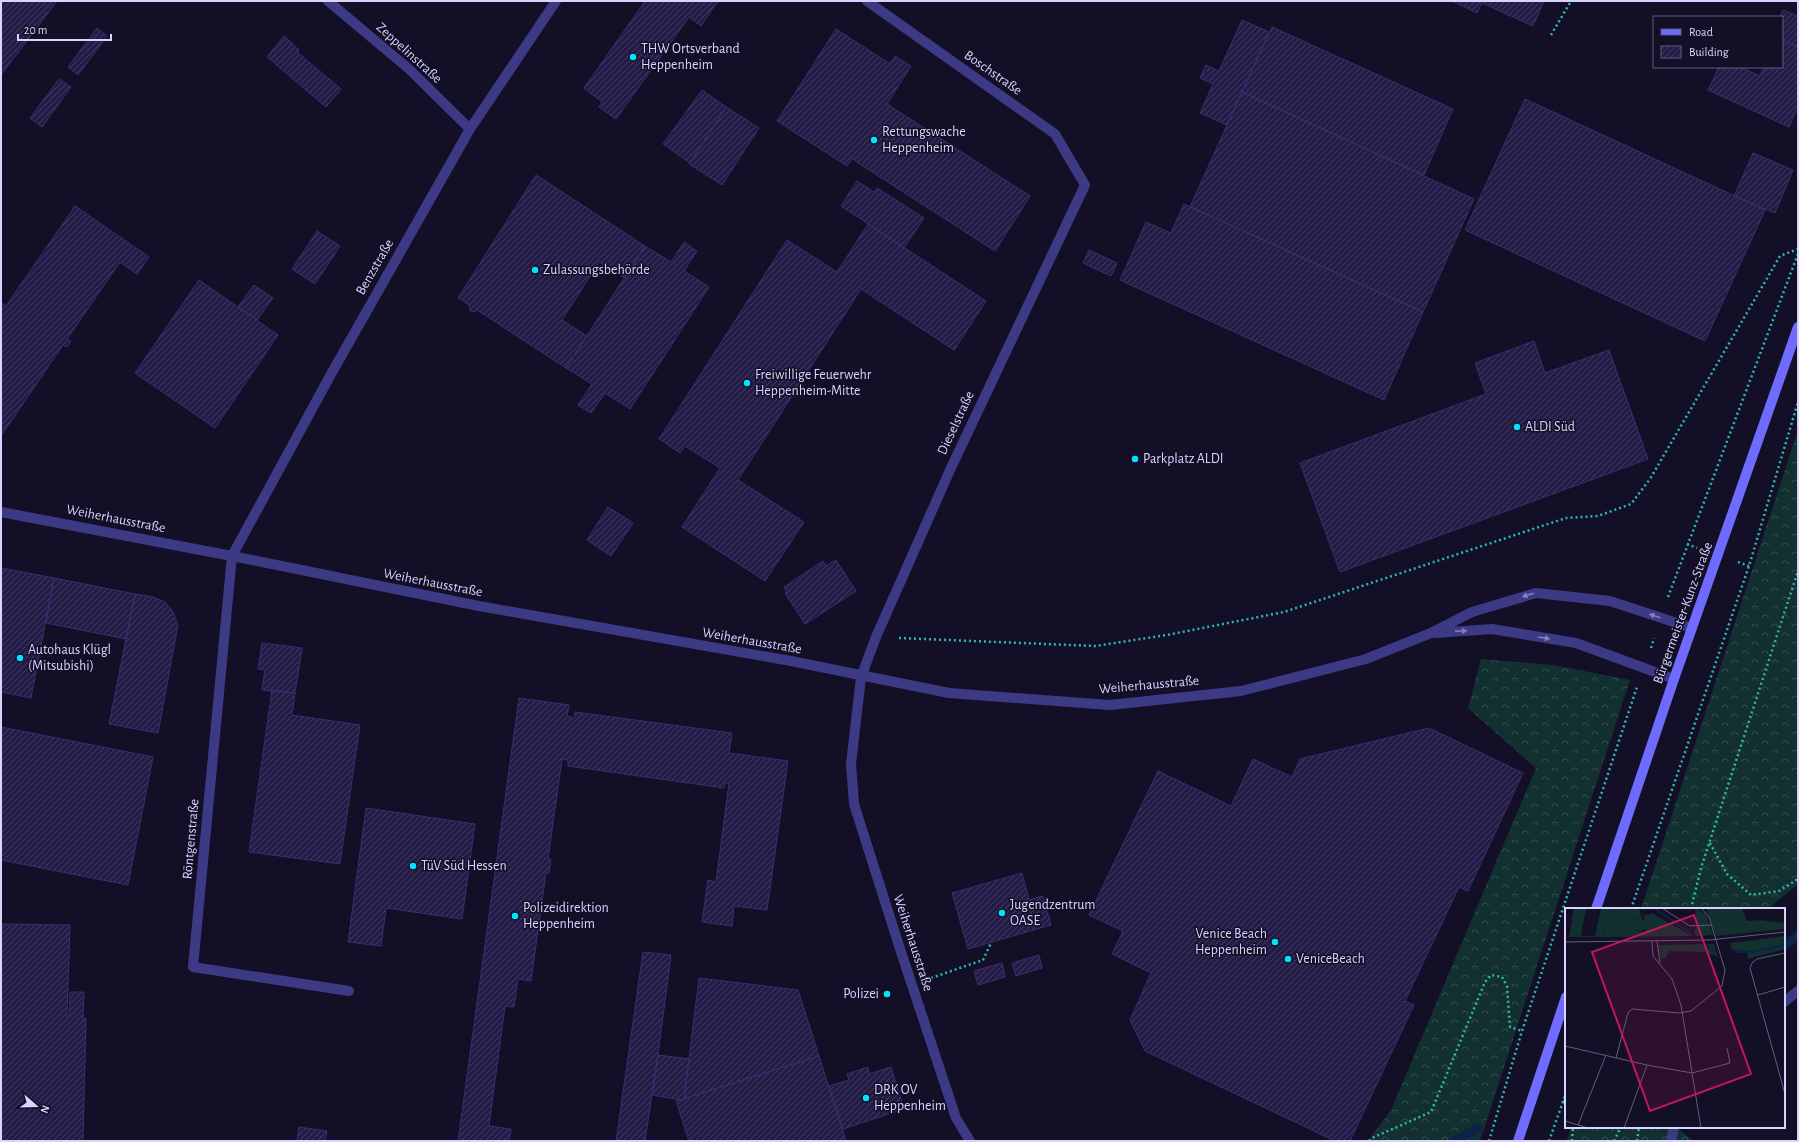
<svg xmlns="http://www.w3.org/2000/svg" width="1799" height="1142" font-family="'Alegreya Sans',sans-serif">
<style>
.forest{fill:url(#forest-crowns)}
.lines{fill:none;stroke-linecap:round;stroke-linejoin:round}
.stream{stroke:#0c2248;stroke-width:9}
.building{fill:url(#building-hatch);stroke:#3b2d73}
.path{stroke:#2fb8b0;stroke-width:2.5;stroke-dasharray:2 3;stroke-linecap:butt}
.street{stroke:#3d3a85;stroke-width:10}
.secondary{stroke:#6f6bff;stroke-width:10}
.oneway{fill:#837fbc}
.poi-dot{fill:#00e5ff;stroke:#130f26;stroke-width:1.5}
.labels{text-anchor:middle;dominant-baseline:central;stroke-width:3;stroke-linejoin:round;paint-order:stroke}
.poi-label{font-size:14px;fill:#d9d4ff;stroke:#130f26;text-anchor:start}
.street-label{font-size:14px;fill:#d9d4ff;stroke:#130f26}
.inset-river{fill:none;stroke:#0c2248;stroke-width:2}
.inset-road{fill:none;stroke:#625e7d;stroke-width:1}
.view{fill:#c2185b;fill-opacity:0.15;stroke:#c2185b;stroke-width:2}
.inset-edge{fill:none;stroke:#d9d4ff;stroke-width:2}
</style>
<defs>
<pattern id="forest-crowns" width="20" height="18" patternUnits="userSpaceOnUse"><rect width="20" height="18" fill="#12302f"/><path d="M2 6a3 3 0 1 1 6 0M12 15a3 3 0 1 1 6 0" fill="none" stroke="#344d4e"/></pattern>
<pattern id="building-hatch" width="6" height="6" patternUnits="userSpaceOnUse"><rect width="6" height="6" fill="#241b47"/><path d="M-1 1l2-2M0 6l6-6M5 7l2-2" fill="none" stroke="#433b63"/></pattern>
</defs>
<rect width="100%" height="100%" fill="#130f26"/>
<path class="forest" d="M1798 430V884L1768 909H1641Z
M1481 659 1553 665 1630 680 1480 1141H1368L1391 1110 1536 768 1468 708Z
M1571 1127H1676L1691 1139 1699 1141H1567Z"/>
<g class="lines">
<path class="stream" d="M1784 946 1798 935
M1454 1141 1478 1128"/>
</g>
<path class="building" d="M1 1H57L1 75Z
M645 1H718L701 26 689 17 616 119 599 107 602 102 584 88Z
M1452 1H1544L1533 26 1482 3 1477 13Z
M1783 10 1798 16V47L1782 40V17H1780Z
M1242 20 1269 32 1227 125 1200 113 1213 84 1200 78 1206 65 1219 71Z
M1272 27 1453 109 1424 175 1242 92Z
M97 28 107 36 78 75 68 67Z
M836 29 890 64 895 56 911 66 887 104 1030 196 995 251 852 159 847 166 777 121Z
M284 36 299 50 297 52 341 89 326 107 267 57Z
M1782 40 1798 47V107L1789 127 1708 90 1719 67H1740L1760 76 1764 67H1782Z
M59 79 71 87 42 127 30 118Z
M702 90 726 107 690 163 663 144Z
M1242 92 1474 199 1423 312 1190 207Z
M1525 99 1765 210 1705 341 1465 230Z
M726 107 759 128 722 185 689 164Z
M1753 153 1793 170 1775 213 1734 196Z
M536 175 645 246 625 278 599 262 562 320 587 336 566 368 477 310 474 312 470 311 469 305 458 298Z
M857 181 874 192 877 188 924 218 904 248 841 206Z
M1184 204 1423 312 1384 400 1120 280 1146 222 1171 233Z
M75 206 149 257 137 274 120 262 67 339 71 341 67 347 63 345 1 436V303L6 306Z
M868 224 986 301 954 350 861 289 738 480 804 522 765 581 682 527 720 468 685 446 680 453 659 439 787 240 837 272Z
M317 231 340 246 315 284 292 269Z
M684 242 697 251 684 271 709 287 630 409 605 393 591 413 578 405 592 384 566 368 645 246 671 262Z
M1089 250 1117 263 1111 276 1083 263Z
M199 280 278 335 215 428 135 373Z
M254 285 273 298 257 320 238 307Z
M1534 341 1545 373 1609 350 1648 459 1340 572 1300 463 1486 394 1475 363Z
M608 507 633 523 611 556 587 540Z
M836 560 856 591 805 624 785 593 787 592 784 587 823 561 826 566Z
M1 568 54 578 31 698 1 692Z
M54 578 135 594 126 639 46 623Z
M135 594 153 597 165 602 173 612 178 625 158 733 109 724Z
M262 643 302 648 295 693 262 690 265 670 258 669Z
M272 690 295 693 292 715 360 725 340 864 249 852Z
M519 698 569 705 567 716 574 718 575 712 732 733 729 753 788 761 767 910 734 906 732 926 702 922 708 880 716 882 729 783H725L724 788 568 766V760L562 759 548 859H551L549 873H546L531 981 518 979 514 1007 505 1006 489 1126 511 1129 509 1141H458Z
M1 727 153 757 128 885 1 860Z
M1429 728 1523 773 1468 891 1459 887 1405 1001 1414 1005 1350 1141H1335L1145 1051 1130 1020 1151 973 1112 954 1123 931 1089 915 1158 771 1231 806 1253 759 1292 777 1300 759Z
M366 808 475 824 462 919 386 908 381 946 348 942Z
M1022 873 1029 900 1043 896 1051 925 968 949 952 893Z
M1 924 70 925 67 1018H69L70 992H84L83 1018H86L83 1141H1Z
M643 952 671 955 658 1055 645 1141H616Z
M1039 955 1042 968 1016 976 1012 963Z
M1002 963 1005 977 978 985 974 971Z
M699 978 798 990 819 1056 684 1099Z
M658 1055 689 1059 684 1099 681 1100 652 1095Z
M819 1056 846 1141H689L676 1101Z
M868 1067 869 1074 891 1067 904 1109 843 1129 829 1086 849 1080 847 1074Z
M299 1127 327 1131 325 1141H297Z"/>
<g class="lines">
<path class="path" d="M1551 35 1571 1
M1687 544 1697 548
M1738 562 1749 566
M1668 597 1798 254
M899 638 1095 646 1167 635 1284 612 1566 518 1598 516 1631 504 1650 479 1780 256 1798 249
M1651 648 1654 638
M1710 843 1727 874 1751 895 1779 891 1798 879
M1631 909 1749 566 1798 402
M1691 909 1701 868 1798 571
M931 978 983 960 991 943
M1563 1101 1566 1103
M1369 1141 1372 1138 1431 1112 1485 982 1491 975 1502 977 1507 986 1510 1027 1522 1031
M1489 1141 1522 1031 1637 687
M1549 1141 1566 1093
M1572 1141 1573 1127
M1614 1141 1621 1127
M1637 1141 1639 1127"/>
<path class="street" d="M328 1 409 69 470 129
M867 1 1055 134 1085 185 950 470 876 637 861 677 851 764 854 804 901 952 956 1118 970 1141
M1 512 232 556 479 606 791 661 949 693 1110 705 1241 691 1366 659 1431 633 1472 612 1536 593 1610 601 1692 628
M1435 633 1492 629 1576 643 1674 679
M349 991 193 967 232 556 330 376 470 129 556 1
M1784 1002 1798 991
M1671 1141 1674 1127"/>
<path class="secondary" d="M1596 909 1674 679 1798 327
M1518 1141 1566 997"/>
</g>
<defs><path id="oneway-solid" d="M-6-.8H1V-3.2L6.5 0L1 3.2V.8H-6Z"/></defs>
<g class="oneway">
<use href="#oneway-solid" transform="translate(1528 595) rotate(163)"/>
<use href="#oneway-solid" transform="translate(1655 616) rotate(-162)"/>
<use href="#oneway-solid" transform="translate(1461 631) rotate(-3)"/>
<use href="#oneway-solid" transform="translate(1544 638) rotate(9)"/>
</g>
<g class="poi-dot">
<circle cx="633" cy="57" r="4"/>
<circle cx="874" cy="140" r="4"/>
<circle cx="535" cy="270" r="4"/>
<circle cx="747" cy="383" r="4"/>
<circle cx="1517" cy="427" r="4"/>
<circle cx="1135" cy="459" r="4"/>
<circle cx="20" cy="658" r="4"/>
<circle cx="413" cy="866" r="4"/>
<circle cx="1002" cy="913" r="4"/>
<circle cx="515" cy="916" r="4"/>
<circle cx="1275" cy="942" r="4"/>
<circle cx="1288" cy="959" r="4"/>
<circle cx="887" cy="994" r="4"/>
<circle cx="866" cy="1098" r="4"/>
</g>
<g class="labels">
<g class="poi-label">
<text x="641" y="49">THW Ortsverband<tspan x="641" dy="16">Heppenheim</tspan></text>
<text x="882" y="132">Rettungswache<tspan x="882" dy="16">Heppenheim</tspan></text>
<text x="543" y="270">Zulassungsbehörde</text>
<text x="755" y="375">Freiwillige Feuerwehr<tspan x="755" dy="16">Heppenheim-Mitte</tspan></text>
<text x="1525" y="427">ALDI Süd</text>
<text x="1143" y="459">Parkplatz ALDI</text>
<text x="28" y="650">Autohaus Klügl<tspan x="28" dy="16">(Mitsubishi)</tspan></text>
<text x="421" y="866">TüV Süd Hessen</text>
<text x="1010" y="905">Jugendzentrum<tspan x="1010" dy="16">OASE</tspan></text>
<text x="523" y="908">Polizeidirektion<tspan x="523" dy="16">Heppenheim</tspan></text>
<text x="1267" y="934" text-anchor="end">Venice Beach<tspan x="1267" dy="16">Heppenheim</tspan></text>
<text x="1296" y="959">VeniceBeach</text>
<text x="879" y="994" text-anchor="end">Polizei</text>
<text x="874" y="1090">DRK OV<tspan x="874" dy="16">Heppenheim</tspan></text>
</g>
<g class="street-label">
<text transform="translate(409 53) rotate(42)">Zeppelinstraße</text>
<text transform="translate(993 73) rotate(35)">Boschstraße</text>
<text transform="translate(375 267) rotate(-60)">Benzstraße</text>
<text transform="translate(956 423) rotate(-65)">Dieselstraße</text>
<text transform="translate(116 519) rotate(11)">Weiherhausstraße</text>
<text transform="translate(433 583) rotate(11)">Weiherhausstraße</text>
<text transform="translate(1683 613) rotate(-70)">Bürgermeister-Kunz-Straße</text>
<text transform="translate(752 641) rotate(10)">Weiherhausstraße</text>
<text transform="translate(1149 685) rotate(-5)">Weiherhausstraße</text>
<text transform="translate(191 839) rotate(-85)">Röntgenstraße</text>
<text transform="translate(913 943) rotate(72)">Weiherhausstraße</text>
</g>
</g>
<g transform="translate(1565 908)">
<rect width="220" height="220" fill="#130f26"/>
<path d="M51 0H74L77 11H71V23L80 24 45 29ZM141 0H177L182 13V25L151 28Z" fill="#12302f"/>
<path d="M9 0H21L16 28H30L36 0H44L38 29H4ZM130 0 141 6 148 27 132 28 129 25 132 17ZM165 0H174L179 22 169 23ZM87 5 127 28 45 29 80 24 79 8ZM195 12 220 15V21L182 25V13ZM220 28V41L183 51 182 43 167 42 165 35ZM149 36 153 49 139 44 104 43 101 50 96 51 93 37Z" fill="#12302f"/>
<path d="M44 0H51L45 29H38ZM69 17a6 6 0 1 1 12 0a6 6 0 1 1-12 0Z" fill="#12302f"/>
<path class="inset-river" d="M89 0 128 27M138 36 152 45M169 44H187L220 37"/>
<path class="inset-road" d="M97 0 125 18 147 17M87 33 88 48 107 71 116 97 136 220M92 33 95 55M0 34 144 32 220 24M220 45 192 51 187 55 185 60 220 186M193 87 220 79M0 138 82 157 127 165 165 155 162 140M51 150 63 105 67 101 114 105 126 103 157 78 160 62 144 9 136 0M0 213 23 220M13 217 41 147M59 220 82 157"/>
<path class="view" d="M129 7 186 166 85 203 27 44Z"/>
<rect width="220" height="220" class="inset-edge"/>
</g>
<rect width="1799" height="1142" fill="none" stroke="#d9d4ff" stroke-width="4"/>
<rect x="1653" y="16" width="130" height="52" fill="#130f26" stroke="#625e7d"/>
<rect x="1661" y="29" width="20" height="6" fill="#6f6bff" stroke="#625e7d"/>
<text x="1689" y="36" font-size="12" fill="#d9d4ff">Road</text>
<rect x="1661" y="46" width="20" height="12" fill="url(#building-hatch)" stroke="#625e7d"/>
<text x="1689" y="56" font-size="12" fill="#d9d4ff">Building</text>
<g transform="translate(36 1106) rotate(110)" stroke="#130f26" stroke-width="3" paint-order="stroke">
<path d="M0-3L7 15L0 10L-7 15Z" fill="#d9d4ff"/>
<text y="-6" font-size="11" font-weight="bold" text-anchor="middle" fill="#d9d4ff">N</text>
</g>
<path d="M18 34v6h93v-6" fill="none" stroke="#d9d4ff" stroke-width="2"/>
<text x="24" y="34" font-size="12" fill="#d9d4ff" stroke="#130f26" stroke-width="3" paint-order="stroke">20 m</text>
</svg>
